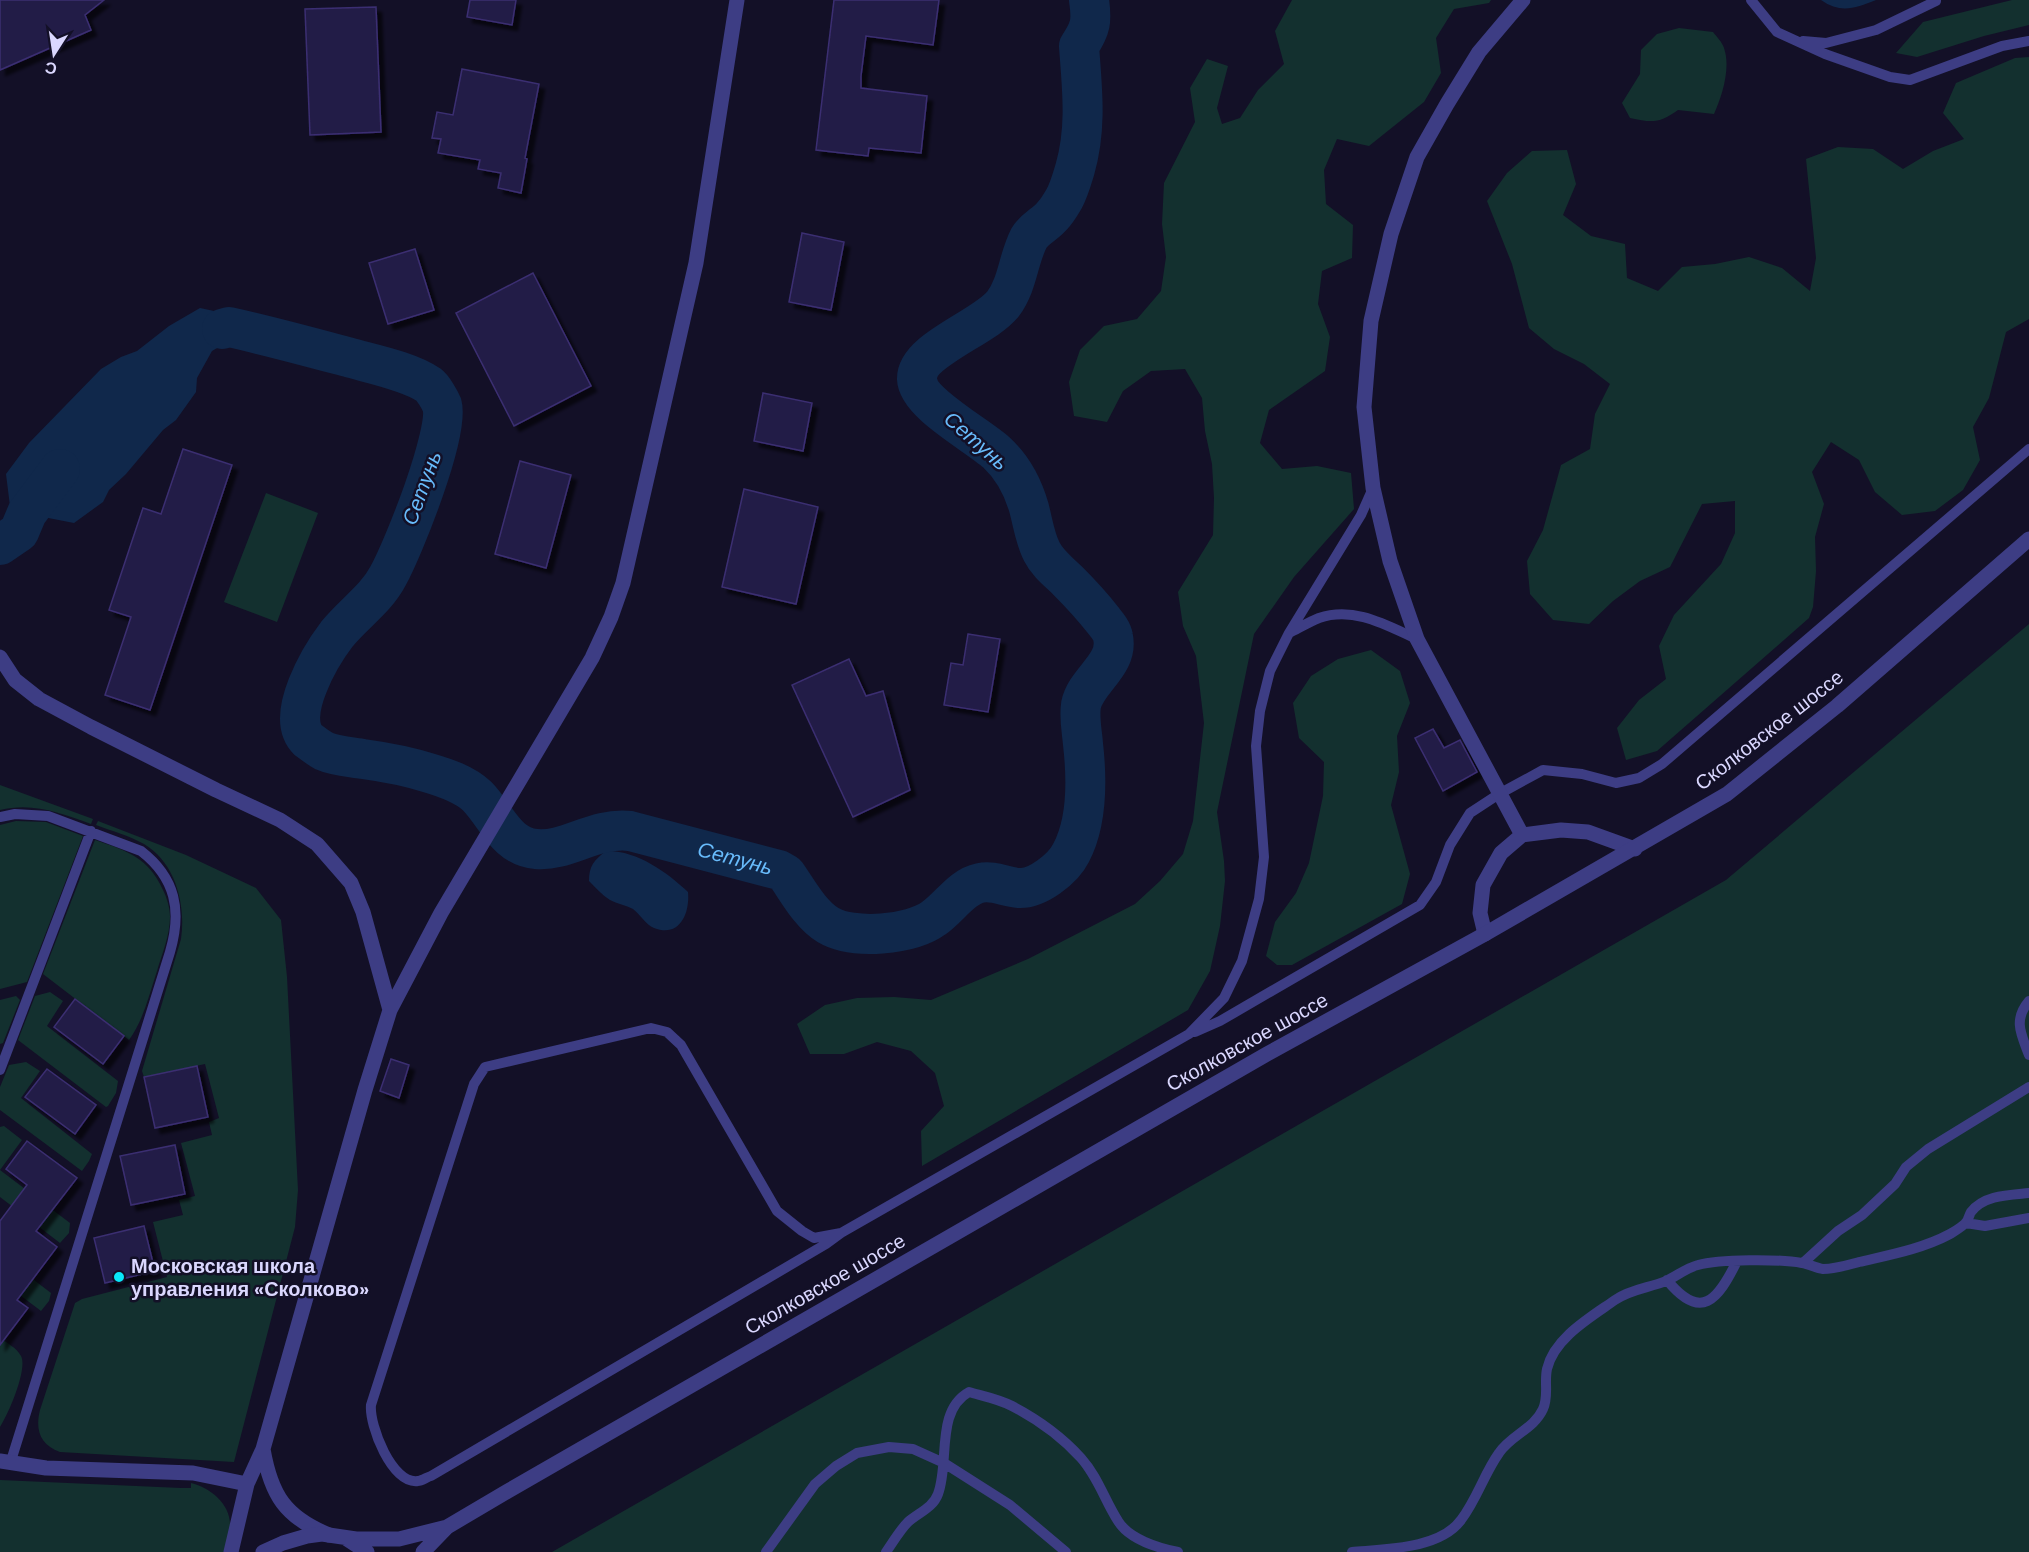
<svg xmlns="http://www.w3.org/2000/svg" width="2029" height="1552" font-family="'DM Sans',sans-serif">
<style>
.green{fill:#13302f}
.water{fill:#10284b}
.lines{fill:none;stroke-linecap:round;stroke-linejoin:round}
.river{stroke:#10284b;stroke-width:40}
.building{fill:#241d47;stroke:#3b2f72;stroke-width:1.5;filter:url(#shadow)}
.service{stroke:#3d3d84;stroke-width:10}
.minor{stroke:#3d3d84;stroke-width:15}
.tertiary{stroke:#3d3d84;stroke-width:15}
.poi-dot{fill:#09e7f8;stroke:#131027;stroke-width:2}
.labels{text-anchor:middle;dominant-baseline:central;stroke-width:5;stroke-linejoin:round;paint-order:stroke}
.street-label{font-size:20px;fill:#dad7fe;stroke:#131027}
.poi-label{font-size:20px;font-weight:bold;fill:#dad7fe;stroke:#131027;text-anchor:start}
.water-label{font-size:21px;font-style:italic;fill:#68bbfb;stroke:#131027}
</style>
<defs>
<filter id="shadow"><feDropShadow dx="5.5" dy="5.5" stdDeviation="1.5" flood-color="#0009"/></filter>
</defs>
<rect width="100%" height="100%" fill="#131027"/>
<path class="green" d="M1292 0H1491L1489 3 1454 9 1436 38 1441 73 1424 102 1369 146 1337 139 1324 170 1326 204 1353 225 1352 258 1322 271 1318 304 1330 337 1325 371 1269 410 1260 443 1282 469 1317 466 1351 473 1354 509 1294 577 1254 634 1217 812 1224 861 1225 881 1220 926 1210 971 1188 1010 922 1166 921 1131 944 1106 935 1073 911 1051 877 1042 844 1054H810L797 1024 825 1005 857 998 894 997 931 1000 1028 959 1135 904 1160 881 1183 854 1193 821 1204 723 1196 656 1183 626 1178 592 1213 535 1214 498 1212 464 1205 431 1202 398 1185 369 1151 371 1123 391 1107 422 1074 416 1069 382 1080 350 1104 326 1137 319 1161 291 1166 257 1162 224 1164 183 1195 122 1190 88 1207 59 1228 66 1217 108 1222 124 1240 118 1258 90 1284 64 1275 31Z
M2012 0H2029V25L1984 36 1917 57 1896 53 1923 22Z
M1679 28 1713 32C1717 37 1722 42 1724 48 1731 68 1722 96 1714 114L1678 110C1660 123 1653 123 1630 118L1622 103 1640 74 1641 50 1657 34Z
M2029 57V319L2006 332 1989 398 1973 427 1980 460 1963 490 1935 511 1902 515 1875 492 1859 460 1831 442 1812 472 1824 504 1815 537 1816 571 1813 607 1809 618 1657 751 1626 760 1617 728 1639 700 1666 679 1659 646 1674 615 1721 564 1735 533V501L1702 504 1670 567 1640 581 1613 601 1589 624 1553 620 1530 594 1527 561 1543 530 1561 465 1590 449 1595 414 1610 384 1584 364 1554 349 1529 328 1512 264 1487 201 1507 173 1532 151 1567 150 1576 184 1563 215 1591 236 1625 244 1627 278 1658 291 1682 267 1715 264 1749 257 1782 268 1810 291 1816 258 1806 159 1838 147 1873 149 1903 169 1933 151 1964 139 1943 113 1956 83 2015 58Z
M266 493 318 513 277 622 224 602Z
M2029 624V1552H552L1726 880Z
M1371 650 1400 671 1410 703 1397 736 1399 772 1391 805 1410 874 1402 904 1292 965H1277L1266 956 1275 922 1296 893 1309 863 1323 796 1324 762 1299 738 1293 703 1311 676 1338 659Z
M0 785 93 819 91 824C60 813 33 802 0 810Z
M16 821 46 822 83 836 27 982 0 989V825Z
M98 821 186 855 256 888 281 920 287 977 298 1190 295 1227 234 1462 60 1452C40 1445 35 1430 40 1410L75 1303 82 1299 167 1277 153 1222 183 1215 179 1200 195 1196 181 1143 212 1135 209 1122 219 1118 205 1064 144 1077 142 1071 181 939C186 905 176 863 144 844 130 836 112 831 96 825Z
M95 840C127 851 148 857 163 890 167 898 170 908 170 917 170 935 162 954 157 971 149 995 144 1019 129 1040L43 974Z
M50 992 63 1001 47 1026 118 1081 116 1093 108 1106 106 1107 18 1040 35 996Z
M16 996 20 1000 3 1043 0 1044V1000Z
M26 1062 40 1071 21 1098 92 1154 89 1161 82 1171 0 1110V1087L9 1065Z
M4 1126 22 1140 0 1170 70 1223 69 1233 60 1243 0 1197V1127Z
M0 1254 51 1293 49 1301 41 1311 0 1280Z
M0 1338C7 1343 17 1348 21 1356 28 1369 8 1415 0 1427Z
M0 1480 181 1488H191V1483C211 1488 232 1505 230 1528 229 1536 226 1544 224 1552H0Z"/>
<path class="water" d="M1821 0H1876C1855 8 1841 14 1821 0Z
M200 308 284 326 271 348 240 341 224 344 212 351 197 378 196 392 176 420 163 430 126 474 109 490 103 502 74 523 33 515 10 506 6 474 29 443 101 369 121 357 137 351 169 326Z
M606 851C636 850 667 872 688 892 690 913 680 938 654 928 646 925 640 914 633 909 626 905 617 904 610 900 602 895 596 888 589 881 589 866 594 860 606 851Z"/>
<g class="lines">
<g class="river">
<path id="s1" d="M222 329 229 327C270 336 310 347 351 358 373 364 411 372 429 385 433 388 440 400 442 405 450 432 403 549 388 576 376 599 353 614 337 634 321 655 284 716 308 740 312 743 320 749 324 751 335 756 351 757 363 759 385 762 407 766 429 773 446 778 464 784 477 796 496 815 506 847 536 849 567 852 594 827 630 831L779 870 786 874C798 891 810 914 828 925 853 940 911 935 934 918 950 907 961 887 980 883 994 880 1005 887 1019 888 1037 889 1063 869 1071 853 1088 821 1087 779 1083 744 1082 731 1079 719 1081 705 1086 680 1119 665 1113 637 1112 631 1107 625 1103 620 1092 606 1081 594 1068 581 1059 572 1048 564 1042 552 1035 539 1033 523 1029 508 1023 487 1013 468 997 453 979 436 918 404 917 379 916 350 984 328 1003 304 1018 284 1018 259 1029 238 1035 228 1046 224 1053 215 1057 211 1061 204 1064 199 1069 190 1072 179 1075 169 1087 127 1082 88 1079 46 1091 28 1092 21 1089 0"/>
<path d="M0 545 19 532 27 513 60 469"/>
</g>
</g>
<path class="building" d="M0 0H104L85 15 91 30 0 70Z
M470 0H516L512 25 467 17Z
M834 0H939L933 45 866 36 861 76V88L927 96 921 153 869 148 868 156 816 150Z
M376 7 381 132 310 135 305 9Z
M462 69 539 84 525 158 527 159 521 193 498 188 501 173 478 169 480 160 438 153 441 139 432 138 437 112 453 115Z
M802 233 844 242 831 310 789 302Z
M415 249 434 310 388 324 369 263Z
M533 273 591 386 514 426 456 313Z
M763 393 812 403 803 451 754 441Z
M183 449 232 465 150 710 105 695 131 617 109 610 143 508 161 514Z
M520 461 571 475 546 568 495 554Z
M744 489 818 507 796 604 722 587Z
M968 634 1000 639 988 712 944 705 951 663 963 665Z
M849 659 866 696 883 691 910 790 853 817 792 685Z
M1433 729 1444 748 1460 740 1477 772 1443 791 1415 738Z
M75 999 124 1036 103 1064 54 1027Z
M391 1059 409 1065 399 1098 380 1091Z
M197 1066 208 1117 155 1128 144 1077Z
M47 1069 96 1105 75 1134 25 1097Z
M27 1141 77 1178 36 1231 57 1247 17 1300 28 1308 0 1345V1221L27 1185 6 1169Z
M175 1145 185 1194 131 1205 120 1156Z
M144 1226 155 1271 105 1283 94 1238Z"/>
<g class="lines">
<path class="service" d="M1751 0 1777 32 1825 54 1890 77 1910 80 2002 46 2029 41
M1803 41 1826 43 1876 30 1936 1
M1289 633C1299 628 1309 622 1319 618 1354 606 1386 625 1417 639
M0 817 15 814 48 816 141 851C176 878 182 911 170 952L10 1464
M2029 1001C2013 1020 2021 1034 2029 1055
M1195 1032 1220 1021 1420 905 1436 882 1450 845 1470 813 1499 794 1543 770 1582 774 1616 783 1639 778 1662 764 2029 449
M0 1070 91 831
M1966 1223 1985 1226 2029 1218
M841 1233 826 1244 431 1476C427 1477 422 1481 418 1481 392 1485 369 1425 371 1405L474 1084 485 1067 651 1028 667 1032 681 1045 777 1211 802 1231 814 1238 841 1233 1189 1034 1224 998 1242 961 1259 899 1264 857 1256 746 1260 711 1270 671 1289 633 1361 515 1373 488
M1803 1263 1838 1231 1862 1215 1895 1184 1906 1167 1928 1149 2029 1087
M1667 1280C1701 1322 1718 1300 1737 1261
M766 1552 815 1484 836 1466 857 1453 889 1447 913 1449 944 1463 1010 1505 1066 1552
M886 1552C893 1542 900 1530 908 1522 918 1513 933 1508 938 1494 950 1462 935 1411 969 1392 983 1396 999 1399 1012 1406 1037 1419 1062 1437 1081 1458 1098 1477 1105 1501 1118 1521 1129 1539 1158 1548 1178 1552
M1352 1552C1385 1549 1440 1549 1461 1520 1477 1499 1484 1474 1499 1453 1511 1435 1534 1429 1543 1409 1549 1396 1544 1383 1547 1369 1554 1338 1591 1317 1615 1300 1631 1289 1649 1288 1666 1281 1677 1276 1686 1268 1698 1265 1719 1259 1780 1259 1802 1263 1809 1264 1816 1268 1823 1269 1835 1269 1848 1265 1859 1262 1889 1255 1922 1249 1950 1234 1955 1231 1964 1226 1967 1221 1968 1220 1970 1213 1971 1212 1984 1195 2009 1195 2029 1193"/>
<path class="minor" d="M0 657 15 680 39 699 91 727 216 790 280 820 317 844 351 883 363 912 390 1010
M1522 835 1417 639 1390 561 1373 488 1364 407 1371 321 1391 234 1417 157 1447 104 1479 52 1523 0
M1485 934 1480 913 1483 885 1501 853 1522 835 1561 830 1588 832 1635 849
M263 1449C271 1495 285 1517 329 1535
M0 1461 46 1468 193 1473 247 1484
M231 1552 247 1484 263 1449 365 1090 390 1010 441 913 592 658 611 617 623 583 696 263 737 0"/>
<path class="tertiary" d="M347 1539 367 1552
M263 1552 283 1543 307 1536 322 1534 356 1539H399L447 1527
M423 1552 447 1527 508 1491 1267 1054 1485 934 1727 794 1837 706 2029 539"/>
</g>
<circle class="poi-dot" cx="119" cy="1277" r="6"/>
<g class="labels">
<g class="street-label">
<text transform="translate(1769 730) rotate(-38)">Сколковское шоссе</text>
<text transform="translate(1247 1042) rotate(-29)">Сколковское шоссе</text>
<text transform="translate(825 1284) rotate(-30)">Сколковское шоссе</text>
</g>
<g class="poi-label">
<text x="131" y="1266">Московская школа<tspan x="131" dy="23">управления «Сколково»</tspan></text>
</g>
<g class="water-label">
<text transform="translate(976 441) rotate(41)">Сетунь</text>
<text transform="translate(422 488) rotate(-70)">Сетунь</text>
<text stroke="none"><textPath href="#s1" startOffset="1083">Сетунь</textPath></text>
</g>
</g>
<g transform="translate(54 54) rotate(192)" stroke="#131027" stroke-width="4.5" paint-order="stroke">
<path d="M0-4.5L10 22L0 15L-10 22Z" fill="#dad7fe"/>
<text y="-9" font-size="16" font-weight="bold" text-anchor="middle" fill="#dad7fe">С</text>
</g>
</svg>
